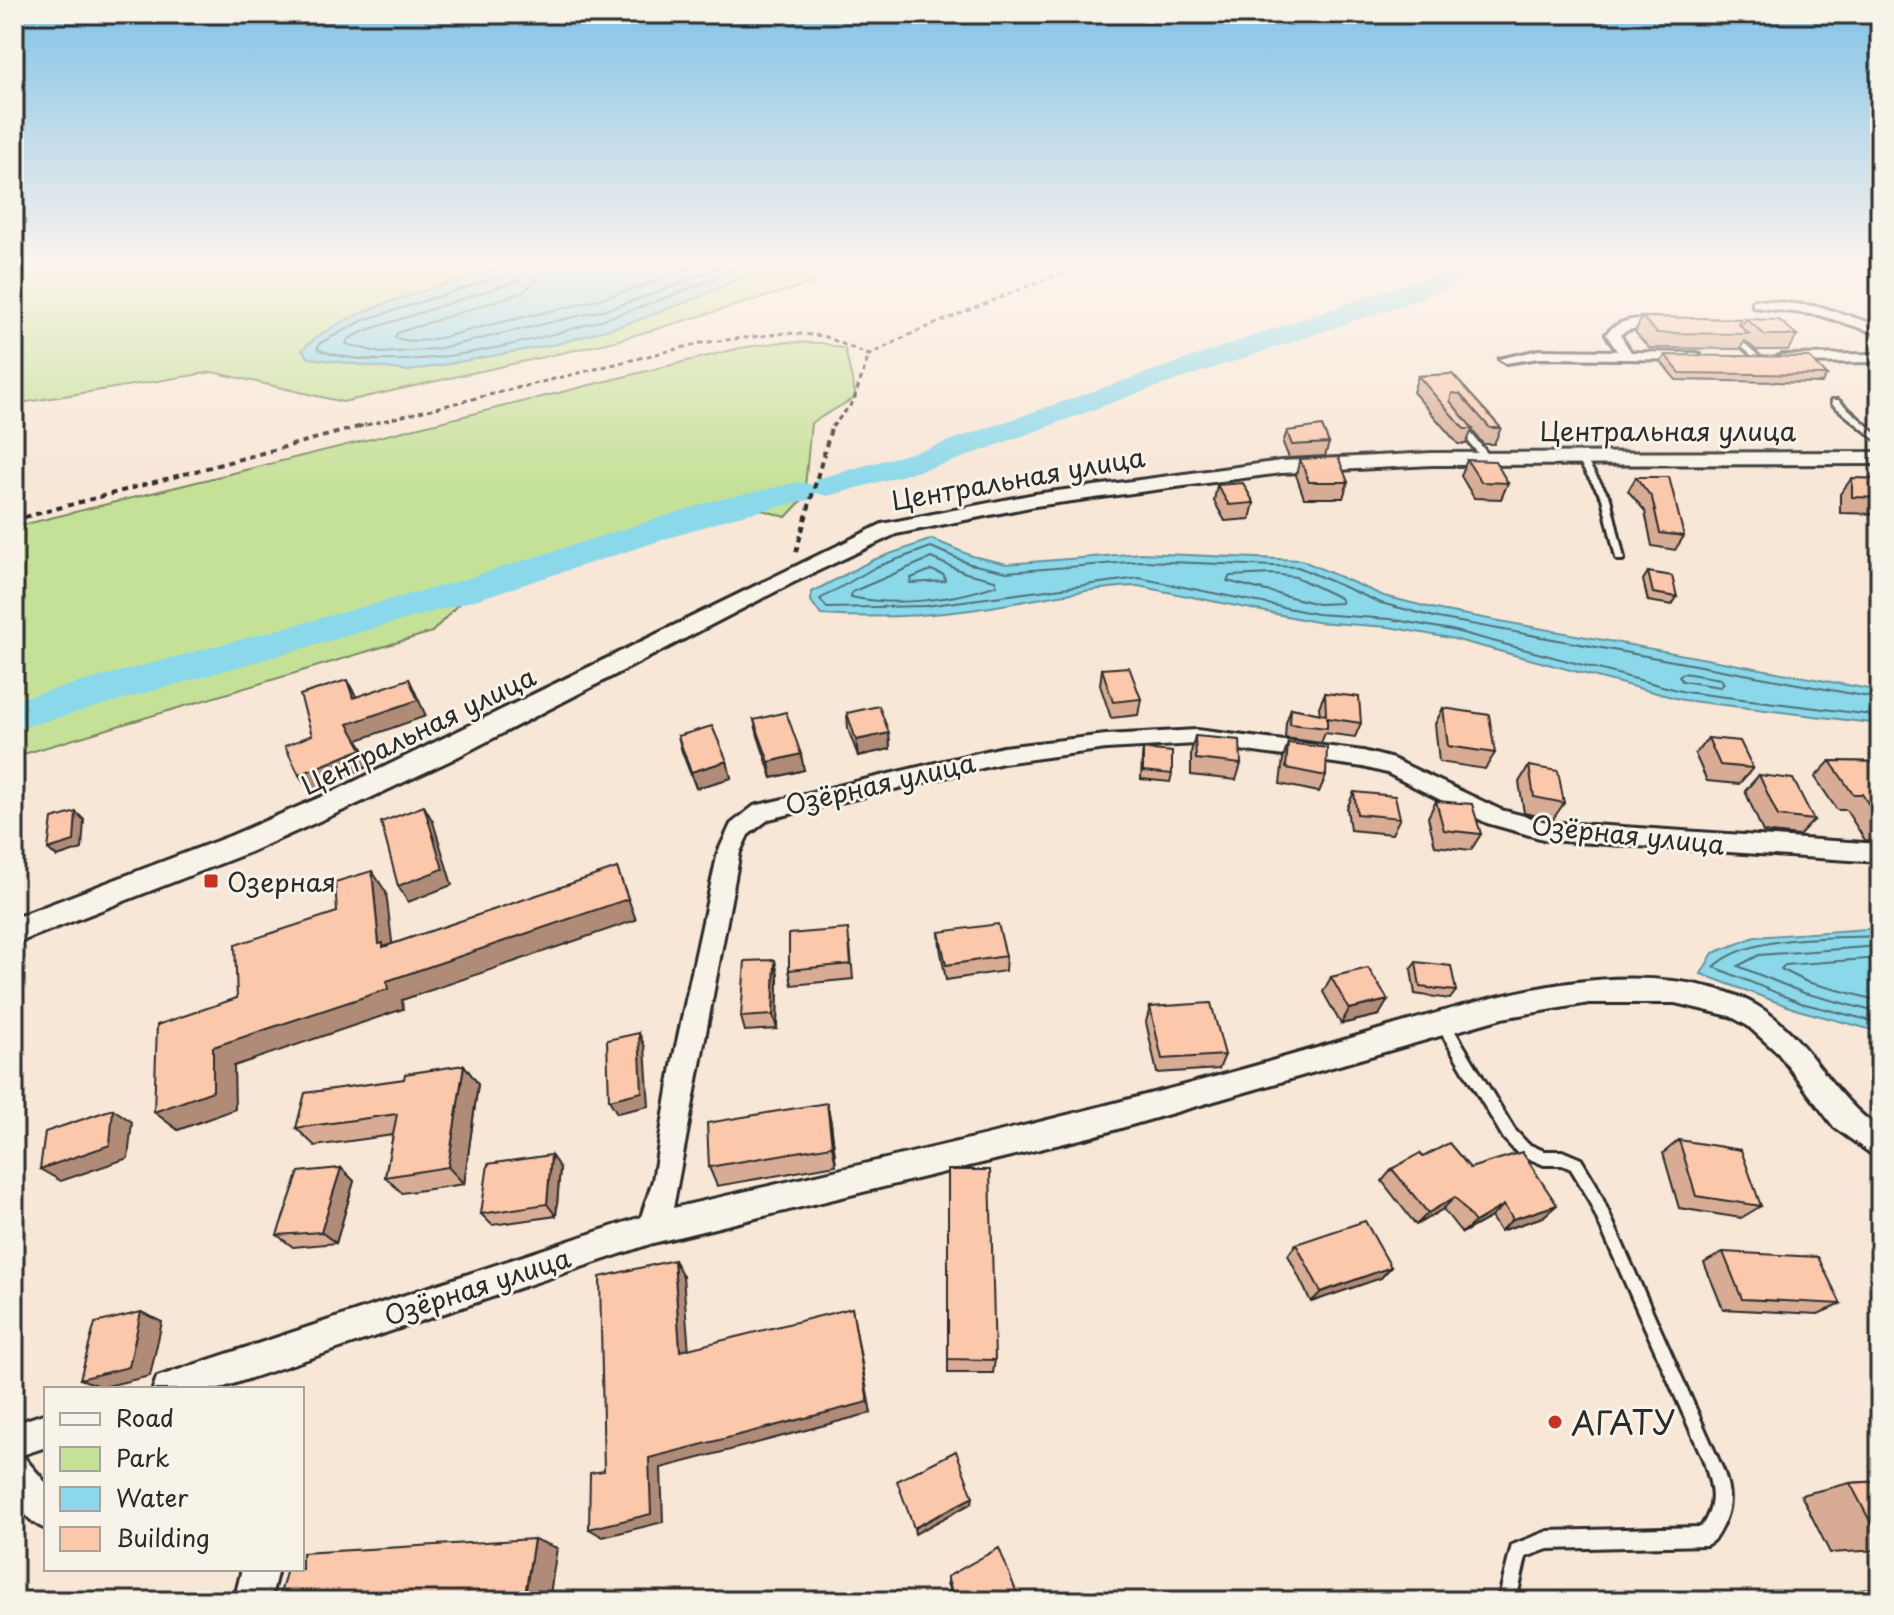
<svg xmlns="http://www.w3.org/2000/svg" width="1894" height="1615" font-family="'Playpen Sans',sans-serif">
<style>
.green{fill:#c5e198;stroke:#788662;stroke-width:2}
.water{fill:#8ad8e9;stroke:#64939d;stroke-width:2}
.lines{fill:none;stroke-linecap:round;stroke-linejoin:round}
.shore{stroke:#517077;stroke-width:2}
.river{fill:#8ad8e9;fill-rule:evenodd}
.service-casing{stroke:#2b2b2b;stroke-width:6}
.minor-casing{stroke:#2b2b2b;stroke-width:6}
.tertiary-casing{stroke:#2b2b2b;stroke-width:6}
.path-far1{stroke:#2b2b2b;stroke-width:3;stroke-dasharray:5 4;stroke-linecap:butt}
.path{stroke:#2b2b2b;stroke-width:4;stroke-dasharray:6 5;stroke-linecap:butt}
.service{fill:#f7f3e8;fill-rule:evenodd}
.minor{fill:#f7f3e8;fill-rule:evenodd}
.tertiary{fill:#f7f3e8;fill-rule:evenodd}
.wall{fill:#d8ac94;stroke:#2b2b2b;stroke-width:2}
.shaded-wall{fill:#b08c78;stroke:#2b2b2b;stroke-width:2}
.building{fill:#fbc8ac;stroke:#2b2b2b;stroke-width:2}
.poi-dot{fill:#c8321e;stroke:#f7f3e8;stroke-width:3}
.labels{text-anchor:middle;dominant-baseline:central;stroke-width:6;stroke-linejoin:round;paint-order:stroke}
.street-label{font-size:26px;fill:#2b2b2b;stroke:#f7f3e8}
.poi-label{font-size:26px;fill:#2b2b2b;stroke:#f7f3e8;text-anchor:start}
.near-poi-label{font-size:32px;fill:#2b2b2b;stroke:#f7f3e8;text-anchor:start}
</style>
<rect width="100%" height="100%" fill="#f8e6d6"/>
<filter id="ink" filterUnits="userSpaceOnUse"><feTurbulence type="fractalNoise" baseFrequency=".0125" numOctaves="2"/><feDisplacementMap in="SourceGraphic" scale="16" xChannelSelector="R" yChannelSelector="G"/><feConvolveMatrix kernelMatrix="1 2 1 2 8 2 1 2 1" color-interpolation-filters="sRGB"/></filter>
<g filter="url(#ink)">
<path class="green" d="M14 262H810L793 268 816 282 615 341 343 402 213 372 14 404Z
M782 342 822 343 845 349 856 397 811 423 804 498 786 517 728 500 639 526 472 590 432 632 14 757V527L740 348Z"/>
<path class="water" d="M521 262H772L700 297 633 322 557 344 409 371 309 358 302 350C342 307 461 281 521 262Z
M932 539 972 556 1007 564 1141 553 1301 560 1384 596 1440 610 1880 691V724L1683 700 1450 638 1389 627 1316 622 1138 586C1079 588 1021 604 962 611 915 617 869 618 821 615L811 601 812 592 873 560Z
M138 681 108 695 14 722V712L114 682Z
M1880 928V1032L1798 1010 1701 974 1713 953 1755 937Z"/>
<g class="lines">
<path class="shore" d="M518 262 512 273 364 320 320 343 317 349C419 390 653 310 749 262
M528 262 526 274 517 281 367 330 348 339 346 344 381 353 437 349 612 308 670 288 728 262
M540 262 536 280 523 292 397 333 395 338C425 347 456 333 485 326 559 309 633 295 702 262
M931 558 966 573 995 580 997 585C954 600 896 607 851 597L852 592Z
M931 570 944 575 945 581 910 583 911 578Z
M1273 574 1296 577 1340 598 1342 603 1318 604 1227 581 1230 576Z
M1683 673 1721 679 1724 684 1720 687 1682 681 1679 676Z
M1880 699 1438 618 1381 603 1298 567 1142 561 1007 572 970 564 931 547 876 567 820 599 827 608 925 606 1139 578 1317 614 1390 619 1451 630 1685 692 1880 716
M1880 936C1833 939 1749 933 1714 967L1801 1003 1880 1023
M1880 946 1759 955 1738 966 1804 993 1880 1013
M1880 958 1785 965 1781 969 1807 982 1880 1001"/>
<path class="river" d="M1468 262H1502L1498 267 1408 303 1133 395 951 462 828 496 816 493 812 499 734 517 478 599 14 730V700L452 583 713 501 800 482 812 485 816 479 929 448Z"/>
<defs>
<path id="service" d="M1733 337H1737L1761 358V360H1757L1733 339Z
M1832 400H1838L1880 437V443L1832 404Z
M1457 423H1463L1490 457V461H1484L1457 427Z
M1578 457H1584L1610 498 1624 558 1623 560H1617L1616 558 1602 498 1577 459Z
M1442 1016 1447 1018 1514 1129 1528 1144 1544 1151H1562L1581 1159 1596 1184 1723 1470C1730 1490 1732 1506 1722 1526 1718 1534 1715 1541 1706 1545L1548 1549 1526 1557 1516 1601H1498L1512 1545 1548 1531 1701 1527C1718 1503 1712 1486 1703 1459L1586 1194 1571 1169 1562 1165H1544L1518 1154 1504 1139 1437 1026 1436 1022 1437 1018Z"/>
<path id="minor" d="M1758 300 1821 307 1880 326V334L1819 315 1753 307V301Z
M1646 319 1668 320 1675 324C1659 334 1637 321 1620 335L1631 352 1695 353 1700 354V360L1539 358 1506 363 1499 359 1539 350 1617 351 1606 334C1617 321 1630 319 1646 319Z
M1880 354V362L1781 363 1774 359 1781 355Z
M1197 730 1363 751 1393 759 1501 810 1547 822 1880 844V862L1547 840 1487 823 1387 773 1363 767 1197 744 1106 749 1003 763 769 819 748 835 740 852 673 1208C834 1171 994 1135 1153 1093 1229 1074 1304 1052 1378 1030 1486 999 1604 959 1716 989 1804 1012 1814 1083 1880 1129V1160L1834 1127 1778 1053 1748 1026 1730 1016 1675 1003H1589L1502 1018 1093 1136 653 1243 218 1389H153L157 1377 169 1373 641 1217 653 1180 673 1060 718 852 731 824 754 806 1003 747 1106 735Z
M46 1413V1447L22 1455 46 1483V1529C3 1512 14 1462 14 1424Z
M242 1569H278L270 1601H234Z"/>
<path id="tertiary" d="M1880 452V464L1432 465 1281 473 1035 506 896 534 792 583 451 760 355 805 250 852 14 944V918L230 836 335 791 882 524 1035 494 1281 461 1432 453Z"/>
</defs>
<use href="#service" class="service-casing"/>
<use href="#minor" class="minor-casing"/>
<use href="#tertiary" class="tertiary-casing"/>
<path class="path-far1" d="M358 427 701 343 786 333 824 336 869 355
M832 427 853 402 869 355 915 332 1088 262"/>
<path class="path" d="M14 520 366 425
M796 552 832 425"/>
<use href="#service" class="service"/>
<use href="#minor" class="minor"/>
<use href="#tertiary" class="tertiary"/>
</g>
<path class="wall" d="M1642 317 1742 319 1739 325 1741 327 1746 319 1797 335 1788 350H1756L1745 341 1740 349 1649 348 1635 332Z
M1665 355 1827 375 1822 383 1676 380 1661 362Z
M1452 374 1501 428 1494 444H1483L1472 430 1466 444H1458L1413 392 1418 376Z
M1287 431 1329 443 1325 456 1289 458 1283 443Z
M1300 459 1348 482 1343 498H1304L1296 475Z
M1467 460 1508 483 1501 499 1474 498 1461 476Z
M1636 477 1684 536 1675 550 1652 546 1645 511 1628 491Z
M1852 478 1880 479V514L1840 513V494Z
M1217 485 1254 503 1250 519 1225 521 1214 501Z
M1648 572 1677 597 1672 605 1648 601 1643 580Z
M1102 669 1141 699 1138 715 1111 718 1100 685Z
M1325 693 1361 723 1355 737 1325 733 1321 743 1285 738 1286 723 1291 708 1320 714 1319 707Z
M1443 708 1495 753 1485 769 1439 762 1435 724Z
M847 713 889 733 890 749 858 756 848 729Z
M754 720 804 770 772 778 758 736Z
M678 736 727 761 731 778 696 788 682 752Z
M1195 736 1241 764 1236 780 1191 775V752Z
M1708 738 1753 768 1739 784 1707 781 1695 754Z
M1288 743 1326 776 1319 792 1280 784 1283 759Z
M1143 749 1172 774 1170 782 1141 779 1142 758Z
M1830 761 1880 762V841L1865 840 1846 810H1837L1815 777Z
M1529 766 1564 803 1553 819 1524 813 1519 782Z
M1759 775 1814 820 1799 836 1763 832 1745 791Z
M1354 792 1400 818 1392 834 1350 830 1347 808Z
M1436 801 1481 834 1471 850 1435 846 1428 817Z
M939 932 1006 956 1005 971 946 980 940 947Z
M850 944 853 979 792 985 789 970Z
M1416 962 1456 991 1450 999 1415 994 1411 969Z
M778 975 777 1029 745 1031 741 1017Z
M1331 977 1379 1015 1341 1024 1323 992Z
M1150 1007 1225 1055 1219 1069 1157 1073 1146 1022Z
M464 1065 478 1084 464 1184 402 1193 385 1177 393 1135 315 1146 296 1128 404 1079Z
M827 1103 831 1123 836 1165 717 1186 709 1167Z
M1679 1140 1761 1206 1741 1218 1679 1208 1663 1153Z
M1423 1157 1470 1168 1543 1217 1500 1231 1491 1217 1462 1233 1443 1209 1416 1225 1382 1181 1392 1169Z
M341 1168 354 1181 336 1243 293 1247 277 1235Z
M560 1168 556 1216 492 1225 481 1214Z
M948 1170 995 1360 993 1373H948Z
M1296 1244 1391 1267 1381 1278 1311 1302 1288 1255Z
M1723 1252 1841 1304 1818 1314 1723 1309 1704 1263Z
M1880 1481V1550L1830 1553 1801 1495 1850 1483Z
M947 1577 1020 1601H953L947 1583Z
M1880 1588V1601H1864L1859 1590Z"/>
<path class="shaded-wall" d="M409 679 426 716 358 740 372 765 310 791 299 775 348 724Z
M347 680 356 696 363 714 353 698Z
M889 733 890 749 858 756 856 740Z
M801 754 804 770 772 778 769 762Z
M727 761 731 778 696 788 691 772Z
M424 806 433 822 452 885 408 902 398 886Z
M76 812 84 820 82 849 57 857 48 849Z
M617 868 636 920 402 1000 403 1009 234 1066 235 1109 178 1130 154 1112 213 1047 387 981Z
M372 871 386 892 394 958 379 944Z
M775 960 778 975 777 1029 773 1015Z
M1388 1000 1379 1015 1341 1024 1349 1009Z
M639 1033 645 1047 649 1106 617 1113 609 1100Z
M464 1065 478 1084 464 1184 448 1167Z
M827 1103 831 1123 836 1165 832 1146Z
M113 1109 132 1122 128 1158 61 1181 40 1169Z
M551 1155 560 1168 556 1216 547 1204Z
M341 1168 354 1181 336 1243 321 1232Z
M1455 1197 1443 1209 1416 1225 1428 1213Z
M1504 1205 1491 1217 1462 1233 1475 1222Z
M1557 1205 1543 1217 1500 1231 1513 1219Z
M674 1260 683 1276 690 1365 680 1351Z
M1391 1267 1381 1278 1311 1302 1321 1292Z
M852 1308 871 1413 661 1468 663 1522 603 1537 589 1529 649 1458Z
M141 1312 162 1322 150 1376 103 1387 80 1379Z
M973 1497 972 1503 915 1534 914 1528Z
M534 1539 557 1548 549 1601H524Z"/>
<path class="building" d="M1642 317 1742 319 1738 324 1749 334 1657 333Z
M1746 319 1779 320 1797 335H1765Z
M1665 355 1809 357 1827 375 1680 373Z
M1452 374 1501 428H1490L1460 394 1452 393 1450 401 1473 429H1464L1418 376Z
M1322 426 1329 443 1292 445 1287 431Z
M1338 457 1348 482H1309L1300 459Z
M1467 460 1495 461 1508 483 1481 482Z
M1636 477H1669L1684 536 1660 533 1652 498Z
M1852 478 1880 479V498L1852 497Z
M1243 483 1254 503 1229 505 1217 485Z
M1648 572 1672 576 1677 597 1653 593Z
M1129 667 1141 699 1113 702 1102 669Z
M409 679 418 700 348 724 362 749 299 775 285 746 312 735 300 695 347 680 353 698Z
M1325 693 1359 697 1361 723 1327 718V728L1290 724 1291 708 1326 715Z
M879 706 889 733 856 740 847 713Z
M1443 708 1489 715 1495 753 1448 746Z
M786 712 801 754 769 762 754 720Z
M712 726 727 761 691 772 678 736Z
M1195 736 1240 740 1241 764 1196 759Z
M1708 738 1740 741 1753 768 1720 765Z
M1288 743 1327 748 1326 776 1286 768Z
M1143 749 1172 752V774L1143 771Z
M1830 761 1880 762V822L1862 794H1853Z
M1529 766 1558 771 1564 803 1534 797Z
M1759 775 1793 779 1814 820 1778 816Z
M1354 792 1395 796 1400 818 1357 814Z
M1436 801 1472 804 1481 834 1444 830Z
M424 806 443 869 398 886 381 822Z
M76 812 74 841 48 849 52 819Z
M617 868 628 899 387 981 388 989 213 1047V1091L154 1112 157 1025 237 998 235 945 337 912 335 882 372 871 379 944 383 943V947Z
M998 924 1006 956 946 965 939 932Z
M848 929 851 964 789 970V934Z
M775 960 773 1015 741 1017 745 961Z
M1416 962 1451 966 1456 991 1420 987Z
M1368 968 1388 1000 1349 1009 1331 977Z
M1211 1003 1225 1055 1162 1059 1150 1007Z
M639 1033 642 1092 609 1100 607 1040Z
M464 1065 448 1167 385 1177 397 1114 296 1128 305 1093 404 1079 405 1074Z
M827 1103 832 1146 709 1167 707 1123Z
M113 1109 110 1145 40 1169 45 1132Z
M1679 1140 1741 1150 1761 1206 1696 1196Z
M1449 1143 1470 1168 1522 1152 1557 1205 1513 1219 1504 1205 1475 1222 1455 1197 1428 1213 1392 1169 1420 1153 1423 1157Z
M551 1155 547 1204 481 1214 488 1164Z
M341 1168 321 1232 277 1235 299 1172Z
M948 1170H990L995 1360 948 1359Z
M1365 1221 1391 1267 1321 1292 1296 1244Z
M1723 1252 1818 1257 1841 1304 1742 1299Z
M674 1260 680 1351 852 1308 868 1402 649 1458 651 1514 589 1529 590 1473 604 1471 600 1277Z
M141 1312 129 1367 80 1379 95 1323Z
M956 1451 973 1497 914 1528 897 1481Z
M1880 1481V1540L1850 1483Z
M534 1539 524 1601H278L287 1569H302V1553Z
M999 1548 1020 1601H955L947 1577Z"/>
</g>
<linearGradient id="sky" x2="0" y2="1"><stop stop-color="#82c2e8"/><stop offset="0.54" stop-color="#fcf4ed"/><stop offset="1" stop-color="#fcf4ed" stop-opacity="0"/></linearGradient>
<rect width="1894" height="488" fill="url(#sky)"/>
<g class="poi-dot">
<rect x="203" y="873" width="16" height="16" rx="4"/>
<circle cx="1555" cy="1422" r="8"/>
</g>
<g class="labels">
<g class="street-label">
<text x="1668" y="430">Центральная улица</text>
<text transform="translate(1018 478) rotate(-10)">Центральная улица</text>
<text transform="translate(418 730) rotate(-26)">Центральная улица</text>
<text transform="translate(880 783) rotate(-13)">Озёрная улица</text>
<text transform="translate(1628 834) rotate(6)">Озёрная улица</text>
<text transform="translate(477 1286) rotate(-18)">Озёрная улица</text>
</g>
<g class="poi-label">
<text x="227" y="881">Озерная</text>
</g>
<g class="near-poi-label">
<text x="1571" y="1422">АГАТУ</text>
</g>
</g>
<rect width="1894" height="1615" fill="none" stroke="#f7f3e8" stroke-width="48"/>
<rect x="24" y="24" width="1846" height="1567" fill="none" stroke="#2b2b2b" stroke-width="3" filter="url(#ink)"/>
<rect x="44" y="1387" width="260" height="184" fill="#f7f3e8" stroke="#a5a39c" stroke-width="2"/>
<rect x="60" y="1413" width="40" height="12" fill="#f7f3e8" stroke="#a5a39c" stroke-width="2"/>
<text x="116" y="1427" font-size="24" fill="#2b2b2b">Road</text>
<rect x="60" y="1447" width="40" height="24" fill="#c5e198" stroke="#a5a39c" stroke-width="2"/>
<text x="116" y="1467" font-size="24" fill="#2b2b2b">Park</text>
<rect x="60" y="1487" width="40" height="24" fill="#8ad8e9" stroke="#a5a39c" stroke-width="2"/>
<text x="116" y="1507" font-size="24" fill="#2b2b2b">Water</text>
<rect x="60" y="1527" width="40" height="24" fill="#fbc8ac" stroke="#a5a39c" stroke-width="2"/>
<text x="116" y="1547" font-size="24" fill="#2b2b2b">Building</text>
</svg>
